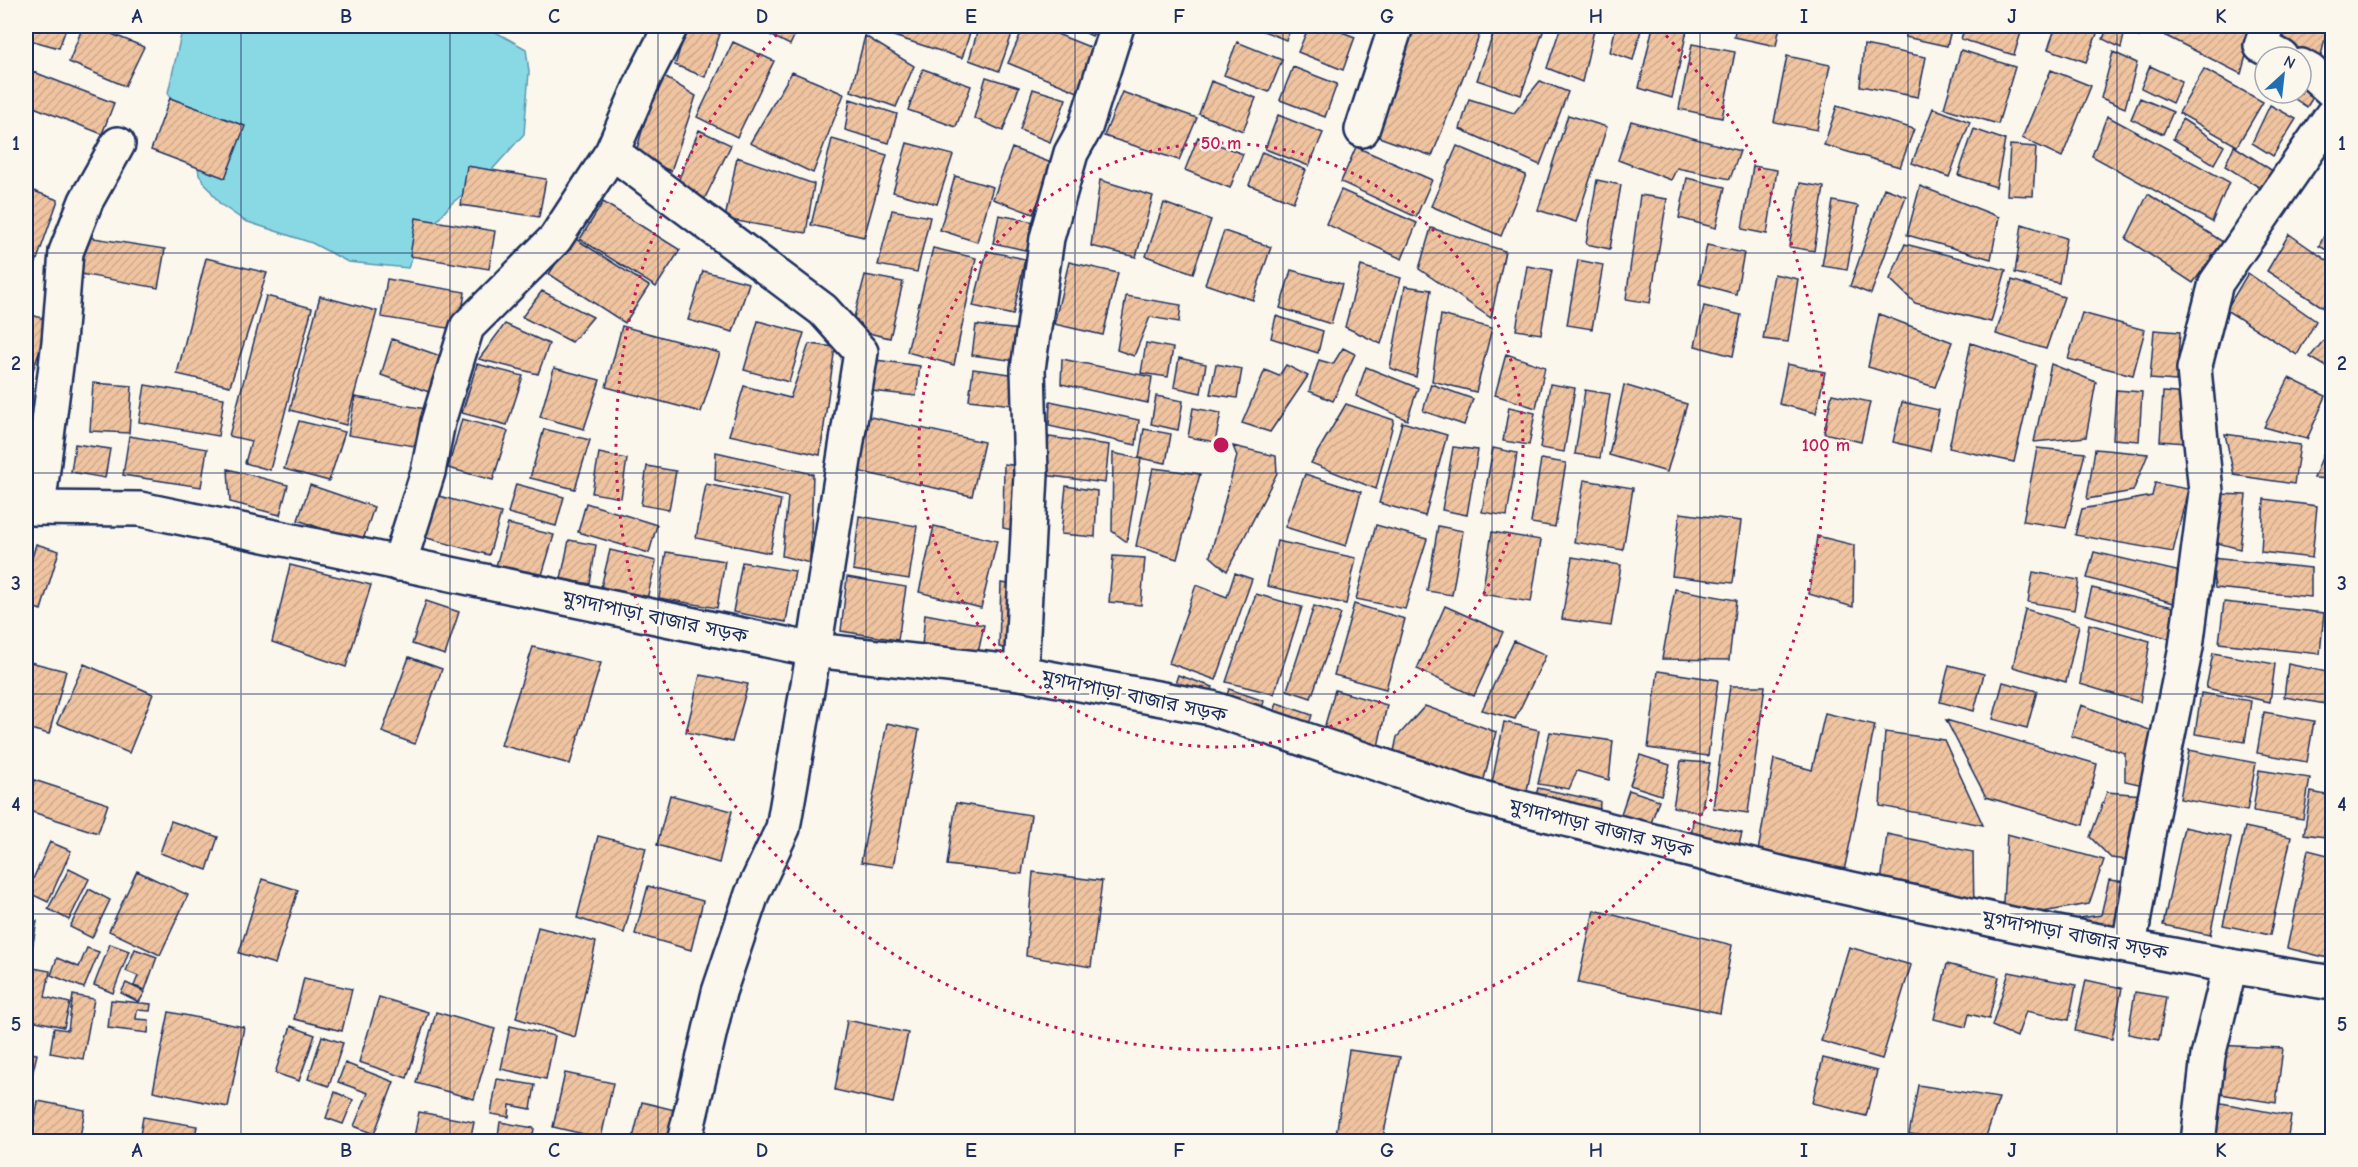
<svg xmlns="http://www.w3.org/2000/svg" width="2358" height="1167" font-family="'Comic Neue','Noto Sans Bengali',sans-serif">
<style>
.water{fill:#89d9e5;stroke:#5d95af;stroke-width:1.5}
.building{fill:url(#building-hatch);stroke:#1b2f5e;stroke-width:1.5}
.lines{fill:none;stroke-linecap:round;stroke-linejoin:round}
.street-casing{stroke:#1b2f5e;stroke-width:38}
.secondary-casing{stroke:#1b2f5e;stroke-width:38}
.street{stroke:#fbf7ec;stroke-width:33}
.secondary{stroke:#fbf7ec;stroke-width:33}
.grid{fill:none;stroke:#1b2f5e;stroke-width:1.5;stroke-opacity:0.55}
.ring{fill:none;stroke:#c2185b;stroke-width:3;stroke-dasharray:3 6}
.labels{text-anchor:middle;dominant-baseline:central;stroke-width:5;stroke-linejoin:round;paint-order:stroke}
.street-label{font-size:20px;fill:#1b2f5e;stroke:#fbf7ec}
.centre{fill:#c2185b;stroke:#fbf7ec;stroke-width:3}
.ring-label{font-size:18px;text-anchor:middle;font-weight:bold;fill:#c2185b;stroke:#fbf7ec;stroke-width:5;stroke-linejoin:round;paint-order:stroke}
.neatline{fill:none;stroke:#1b2f5e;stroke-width:2}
.grid-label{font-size:20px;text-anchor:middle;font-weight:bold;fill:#1b2f5e}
</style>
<defs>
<pattern id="building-hatch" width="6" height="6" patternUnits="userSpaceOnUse" patternTransform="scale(1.5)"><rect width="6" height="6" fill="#f0c4a0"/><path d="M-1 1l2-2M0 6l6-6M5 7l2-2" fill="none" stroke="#cda98c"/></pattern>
</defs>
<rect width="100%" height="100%" fill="#fbf7ec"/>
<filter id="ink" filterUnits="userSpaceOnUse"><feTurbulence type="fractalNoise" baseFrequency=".0167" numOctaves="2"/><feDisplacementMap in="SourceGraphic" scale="12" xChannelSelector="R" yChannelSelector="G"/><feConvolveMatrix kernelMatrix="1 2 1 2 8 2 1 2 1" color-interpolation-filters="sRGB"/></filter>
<g filter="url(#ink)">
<path class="water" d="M183 26H460L471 29 485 26 526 49 529 72 524 134 491 171 451 204 417 245 408 268 348 262 312 243 245 221 220 204 199 175 196 148 186 120 168 93Z"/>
<path class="building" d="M27 26H67L59 48 26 39Z
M83 26H92L144 47 125 86 69 62Z
M687 26H693L720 34 705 77 675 65Z
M755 26H799L790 45 754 27Z
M881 26H933L940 30 943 26H972L962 58 878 31Z
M979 26H1005L1014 28 999 71 969 60Z
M1024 26H1037L1097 50 1080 93 1008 63Z
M1072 26H1098L1092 36Z
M1251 26H1292L1286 40Z
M1309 26H1326L1355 37 1343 70 1298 52Z
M1401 26H1483L1432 156 1362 131Z
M1496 26H1545L1521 95 1477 80Z
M1561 26H1595L1582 82 1547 68Z
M1616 26H1642L1633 60 1610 52Z
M1653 26H1688L1672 98 1639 88Z
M1736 26H1780L1776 46 1734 37Z
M1907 26H1952L1947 46 1905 37Z
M1965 26H2023L2014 55 1961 39Z
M2056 26H2100L2086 62 2048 49Z
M2108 26H2146L2139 37 2125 31 2121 48 2103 39Z
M2169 26H2254L2241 74 2166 36Z
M2281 26H2328L2320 60 2277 45Z
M865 36 914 66 896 107 851 91Z
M733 42 774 61 737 137 697 117Z
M1237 42 1282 60 1269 92 1224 75Z
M1692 44 1735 52 1722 118 1679 109Z
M1864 45 1926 57 1918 97 1860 86Z
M1961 50 2015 67 1998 124 1944 108Z
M2113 52 2137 63 2125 108 2101 98Z
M1787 56 1830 65 1817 130 1774 122Z
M2150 66 2182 81 2172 103 2141 88Z
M1293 67 1337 84 1325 117 1280 100Z
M26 69 114 103 102 134 26 104Z
M923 69 971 86 956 127 908 110Z
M2204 69 2263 102 2237 146 2179 113Z
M2051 70 2091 86 2062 157 2022 138Z
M792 72 844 94 813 173 750 143Z
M658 73 696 96 671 171 635 156Z
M986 77 1019 87 1003 131 974 118Z
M2301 78 2318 89 2307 107 2286 93H2301Z
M1211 81 1256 98 1243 131 1199 114Z
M1540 81 1568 92 1540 165 1460 129 1469 99 1514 113Z
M1033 89 1066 99 1050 142 1020 130Z
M1122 92 1197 118 1179 160 1104 136Z
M170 98 245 126 225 178 151 150Z
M2140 98 2173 112 2163 134 2131 119Z
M850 99 897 114 889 143 845 130Z
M2270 105 2296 119 2273 156 2252 143Z
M1837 106 1914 129 1900 167 1824 145Z
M1933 108 1970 122 1949 177 1912 163Z
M1278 115 1323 133 1309 166 1265 149Z
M1568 115 1607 127 1576 222 1538 210Z
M2107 116 2229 182 2212 222 2092 156Z
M2182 119 2224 146 2214 164 2173 139Z
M1631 121 1740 151 1730 179 1677 168 1671 180 1618 160Z
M1974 129 2005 140 1996 187 1958 175Z
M699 130 731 145 702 204 676 186Z
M1198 137 1243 154 1230 188 1185 170Z
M832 139 887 155 864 237 811 225Z
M907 143 953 155 937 204 893 192Z
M2010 145 2036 147 2033 196 2007 195Z
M1457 146 1526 175 1501 236 1431 206Z
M2234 146 2276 173 2265 191 2225 166Z
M1356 147 1432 180 1416 217 1341 182Z
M1012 148 1054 164 1033 214 993 199Z
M1262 152 1306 170 1293 202 1249 185Z
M737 157 814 184 806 233 725 219Z
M467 166 546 179 539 217 461 205Z
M1753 166 1777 170 1767 234 1742 229Z
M955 176 993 187 977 242 940 230Z
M1687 178 1725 187 1716 228 1679 218Z
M1100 180 1153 196 1136 257 1091 246Z
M1597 180 1621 185 1610 249 1586 244Z
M1800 183 1824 187 1814 251 1789 247Z
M1920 186 1999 217 1991 259 1907 235Z
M26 188 58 200 32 274 26 272Z
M1884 188 1906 196 1871 294 1850 286Z
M1341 190 1417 223 1402 259 1326 224Z
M2148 194 2223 242 2193 283 2126 239Z
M1640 195 1667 199 1650 303 1626 299Z
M1833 201 1858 206 1847 270 1822 266Z
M603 202 680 250 656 287 580 239Z
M1164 203 1211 220 1193 273 1146 256Z
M892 210 930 217 917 272 878 265Z
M999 215 1040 223 1034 252 993 243Z
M416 218 495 231 489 269 410 256Z
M2332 220V253L2319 246Z
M2022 224 2066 238 2059 283 2015 273Z
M1431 228 1505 251 1491 318 1419 269Z
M1224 231 1271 247 1253 300 1205 284Z
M2289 234 2332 264V313L2267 271Z
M87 237 165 249 158 288 80 274Z
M573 237 649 286 625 323 549 274Z
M1905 244 2006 270 1991 322 1915 303 1890 279Z
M1707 245 1744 253 1736 294 1699 284Z
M933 248 976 258 954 365 907 352Z
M987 251 1025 259 1013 315 973 306Z
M206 258 267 273 230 386 177 374Z
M1578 260 1603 265 1592 329 1567 325Z
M1069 262 1118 273 1103 335 1054 324Z
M1361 266 1401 278 1381 344 1345 327Z
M1527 266 1552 270 1541 334 1516 330Z
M1291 270 1342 284 1331 324 1280 308Z
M703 271 749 283 733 332 688 320Z
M2248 273 2316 321 2297 355 2226 310Z
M1774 274 1798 279 1788 342 1763 339Z
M865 275 903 282 890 338 851 329Z
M387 279 465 292 459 330 381 317Z
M2012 280 2064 297 2046 349 1996 334Z
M1405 286 1431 290 1416 377 1390 368Z
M542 291 593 317 572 342 522 317Z
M266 296 312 308 270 470 245 463 251 441 229 436Z
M320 296 377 311 346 425 290 410Z
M1126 296 1181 305 1179 322 1150 317 1134 356 1117 350Z
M1704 306 1741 315 1733 356 1695 346Z
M26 313 50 321 31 376 26 374Z
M2082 313 2145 330 2133 375 2068 359Z
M1879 314 1952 342 1935 387 1868 367Z
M1441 315 1492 328 1476 392 1432 381Z
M1276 316 1323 331 1318 353 1271 338Z
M758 321 804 333 789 382 744 370Z
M505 324 549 344 538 374 479 359Z
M976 325 1020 330 1016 361 972 355Z
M622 326 720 353 701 412 606 387Z
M2154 330 2180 332 2176 381 2150 379Z
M2332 330V370L2310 357Z
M392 339 443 357 429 392 381 375Z
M1146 343 1173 348 1168 377 1141 373Z
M1971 343 2036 365 2014 462 1949 448Z
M809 344 835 347 820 455 729 435 744 386 790 398Z
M1343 348 1355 354 1333 401 1309 391 1319 360 1333 364Z
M1506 354 1545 367 1536 408 1495 395Z
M1179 358 1206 364 1201 393 1174 387Z
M1062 359 1152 377 1148 403 1061 384Z
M876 360 920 366 916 396 872 391Z
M477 364 523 376 507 425 462 413Z
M1216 364 1242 369 1237 398 1210 394Z
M1787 364 1825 372 1816 413 1779 404Z
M2051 364 2096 382 2086 437 2034 442Z
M1286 365 1308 376 1270 432 1242 423 1265 370 1279 376Z
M1366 367 1418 388 1407 420 1356 396Z
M554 368 600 380 584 429 540 417Z
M973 369 1017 375 1013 405 969 400Z
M2289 378 2326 396 2307 439 2264 427Z
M93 383 132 386 129 433 90 431Z
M1431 384 1473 399 1464 425 1423 411Z
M1550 384 1575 388 1564 452 1540 448Z
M145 385 224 398 218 436 139 422Z
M1624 385 1687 404 1667 472 1609 455Z
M1585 390 1610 394 1600 458 1575 454Z
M2116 390 2142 392 2139 441 2113 439Z
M2163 392 2189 394 2186 443 2160 441Z
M1832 394 1870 402 1861 442 1824 433Z
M1156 396 1183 401 1178 430 1151 424Z
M355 397 433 410 426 448 348 435Z
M1050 401 1139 420 1136 445 1049 426Z
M1902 402 1939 410 1930 451 1893 442Z
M1346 404 1394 420 1376 489 1311 463Z
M1509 407 1535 413 1529 445 1503 441Z
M1193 408 1221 413 1215 442 1188 437Z
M848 412 984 442 972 496 843 468Z
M462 419 508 431 493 480 448 468Z
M299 421 345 432 329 481 284 469Z
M1402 422 1447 435 1425 516 1379 503Z
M544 429 590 440 575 489 530 478Z
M1144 429 1171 434 1166 463 1139 458Z
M2332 432V479L2314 478Z
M2225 434 2300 445 2294 484 2234 475Z
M129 436 207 449 201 487 123 475Z
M1049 437 1109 445 1105 483 1044 475Z
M75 444 110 449 105 478 71 472Z
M1233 446 1276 456 1277 473 1227 571 1210 556 1237 456Z
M1453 447 1478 450 1467 515 1442 510Z
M1493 448 1517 453 1507 516 1482 512Z
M2037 448 2085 453 2066 528 2023 521Z
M2095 449 2148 454 2133 491 2087 499Z
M716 452 813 474 810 563 782 556 788 497 715 480Z
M599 453 627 459 621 498 592 493Z
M1113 453 1141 459 1127 542 1112 531Z
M1541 459 1566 463 1555 527 1531 523Z
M1004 464 1036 468 1031 534 1003 528Z
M647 466 676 471 669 510 641 505Z
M1153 468 1200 474 1177 559 1136 546Z
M228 469 288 485 280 515 230 502Z
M1305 474 1361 492 1346 546 1285 527Z
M1584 480 1633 488 1623 550 1574 542Z
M2155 483 2188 489 2173 552 2075 535 2082 509 2152 496Z
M516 484 564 497 556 526 508 513Z
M706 484 781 500 770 553 696 538Z
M310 485 374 507 362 543 298 520Z
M1066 486 1097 491 1095 537 1061 534Z
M428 493 501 513 489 555 416 535Z
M2218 494 2246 495 2240 549 2214 542Z
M2326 498H2332V534L2327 533Z
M2264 499 2317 506 2312 558 2261 552Z
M586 503 657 525 649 553 578 532Z
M1680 513 1741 521 1733 583 1672 576Z
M859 516 917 526 909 579 853 570Z
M508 524 554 535 539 585 494 573Z
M1376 525 1427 539 1405 609 1356 599Z
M934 526 997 541 981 608 919 592Z
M1438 526 1463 531 1452 595 1427 591Z
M1492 532 1541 540 1531 602 1482 594Z
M1817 536 1854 545 1853 607 1809 594Z
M569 540 596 545 590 584 561 579Z
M1277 541 1356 558 1346 604 1267 586Z
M36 544 59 551 41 610 26 605V579Z
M2325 544 2332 545V580L2325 579Z
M610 550 656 561 647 599 601 587Z
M666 552 725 561 717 608 659 598Z
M2094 552 2181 572 2177 604 2087 578Z
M1113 556 1145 558 1141 605 1109 602Z
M1572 557 1621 565 1611 626 1562 619Z
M2211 558 2311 568V597L2215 588Z
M742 562 795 571 786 622 733 612Z
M290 565 371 585 346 667 272 642Z
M2033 572 2079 580 2074 610 2028 602Z
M1235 573 1252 579 1216 680 1169 663 1196 585 1227 597Z
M847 577 906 587 898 640 841 631Z
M1001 583 1032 587 1026 653 999 647Z
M2092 588 2178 608 2174 640 2085 614Z
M1675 589 1736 600 1729 660 1662 659Z
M1256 594 1302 607 1274 694 1226 682Z
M426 601 459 612 445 655 412 644Z
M2224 602 2324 613 2320 654 2219 643Z
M1354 604 1405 619 1386 689 1334 675Z
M1314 606 1341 614 1311 698 1287 690Z
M1445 606 1503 632 1474 696 1417 669Z
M2025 609 2079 625 2066 682 2013 667Z
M925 614 984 625 977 658 922 646Z
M2089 624 2150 641 2140 702 2080 684Z
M1514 641 1546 655 1515 719 1482 710Z
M533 647 601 663 570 764 501 745Z
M2213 653 2275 664 2270 702 2206 688Z
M409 657 442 669 415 744 382 732Z
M26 661 66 671 49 734 26 728Z
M84 664 153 694 129 753 57 723Z
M2288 664 2332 673V705L2284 697Z
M1949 665 1984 674 1974 711 1940 702Z
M1658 671 1718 680 1708 756 1648 748Z
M700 675 748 684 732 742 686 732Z
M1178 675 1213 687 1206 705 1172 693Z
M2003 682 2037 691 2027 728 1993 719Z
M1730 686H1765L1748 813 1713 808Z
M1229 689 1264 701 1259 719 1223 707Z
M1335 690 1387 705 1376 756 1323 732Z
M2201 693 2251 701 2245 742 2195 734Z
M1277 703 1312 715 1306 733 1271 722Z
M2081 705 2155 732 2148 786 2125 781V753L2071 736Z
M1425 706 1496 732 1483 783 1393 756 1397 737Z
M2264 712 2314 721 2307 762 2257 753Z
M1825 713 1875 725 1842 880 1756 863 1774 759 1812 770Z
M1946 720 2097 764 2083 825 1986 797Z
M1504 722 1539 730 1526 796 1491 788Z
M887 723 919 730 893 867 861 862Z
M1550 732 1613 741 1609 780 1577 771 1569 789 1538 784Z
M1885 732 1944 740 1983 825 1880 806Z
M2189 750 2256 763 2247 811 2180 799Z
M1640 755 1670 765 1661 795 1630 785Z
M1681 761 1710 763 1701 813 1673 807Z
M2259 770 2310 778 2303 819 2253 811Z
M34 780 108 804 98 833 26 810Z
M1538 788 1600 801 1599 823 1533 806Z
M1629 790 1659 800 1649 829 1619 820Z
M2107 792 2143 795 2134 861 2111 858 2090 837Z
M2311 792 2332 796V838L2304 834Z
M670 795 732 811 719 863 657 845Z
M956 803 1031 815 1022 874 947 865Z
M1693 820 1742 833 1735 860 1690 846Z
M171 821 218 837 207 870 160 853Z
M2184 827 2231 837 2210 935 2163 925Z
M2245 827 2291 837 2270 935 2223 925Z
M1887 834 1973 852 1974 912 1880 891Z
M2007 834 2104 860 2089 904 2002 919Z
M598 836 646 848 624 933 577 918Z
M50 842 71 851 48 902 27 892Z
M2308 850 2332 856V959L2287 948Z
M69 869 89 879 69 920 48 909Z
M137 871 188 895 160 955 109 931Z
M1033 872 1102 881 1091 967 1026 956Z
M262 879 298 890 275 964 239 953Z
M2109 880 2127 882 2117 928 2081 929 2079 918 2101 915Z
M648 886 703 901 691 950 635 934Z
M89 889 110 900 92 938 70 927Z
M1594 910 1732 945 1720 1013 1578 983Z
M26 919 37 921 26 982Z
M538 927 596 942 575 1037 516 1018Z
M110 944 129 951 113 993 94 985Z
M1849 947 1911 965 1882 1059 1821 1041Z
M87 948 99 952 84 988 51 975 57 958 79 967Z
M135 949 157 957 145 990 134 986 138 976 126 971Z
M1947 964 1999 977 1989 1019 1969 1014 1966 1027 1934 1019Z
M33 968 50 971 45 997 70 1003 64 1027 26 1019V1004Z
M2009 972 2076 985 2069 1020 2026 1011 2017 1037 1992 1026Z
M304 978 352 989 342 1031 294 1019Z
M2086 980 2122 988 2112 1039 2075 1031Z
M126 983 145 992 139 1002 121 993Z
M2135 992 2166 997 2159 1040 2128 1034Z
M73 995 94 999 83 1059 50 1053 54 1028 68 1030Z
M379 997 428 1012 407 1078 359 1062Z
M111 1000 151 1004 150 1011 137 1010 136 1019 149 1020 148 1033 108 1028Z
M169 1012 244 1027 228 1107 153 1091Z
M436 1012 495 1029 474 1099 416 1083Z
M847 1020 908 1033 893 1103 835 1090Z
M291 1026 315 1035 299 1081 275 1073Z
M510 1026 555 1036 546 1079 501 1069Z
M322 1036 343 1043 329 1086 308 1079Z
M2213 1045 2283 1048 2276 1103 2208 1092Z
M1349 1050 1400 1057 1382 1142H1335Z
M26 1052 37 1054 28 1092H26Z
M1823 1058 1877 1071 1866 1116 1812 1103Z
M345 1063 394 1082 374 1134 354 1126 368 1093 338 1082Z
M565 1073 613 1083 601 1138 553 1127Z
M497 1079 535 1085 531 1109 510 1105 509 1117 491 1114Z
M1918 1085 1999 1098 1984 1142 1909 1134Z
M335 1092 353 1100 343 1124 326 1118Z
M38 1101 85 1110 79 1142H31Z
M2211 1101 2291 1116 2287 1142H2203Z
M642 1102 691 1114 684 1142H632Z
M419 1112 474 1122 470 1142H413Z
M143 1117 197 1126 194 1142H139Z
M500 1122 534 1128 532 1142H497Z"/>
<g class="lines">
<defs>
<path id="street" d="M2268 26 2261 46 2282 57
M2301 66 2310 71 2332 91
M1362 130 1396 26
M612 152 823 310 861 352 814 650 783 828 752 894 719 992 684 1142
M38 508 59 342 66 252 86 201 118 144
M399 564 428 472 438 422 467 327 555 239 612 152 645 76 671 26
M1021 673 1031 474 1028 369 1047 238 1071 153 1085 128 1117 26
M2129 946 2150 823 2186 647 2206 492 2194 369 2216 283 2332 115
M2198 1142 2208 1056 2230 966"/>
<path id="secondary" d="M26 508 140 509 814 650 1021 673 1211 708 1470 795 1788 875 2026 927 2230 966 2332 983"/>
</defs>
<use href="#street" class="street-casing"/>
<use href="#secondary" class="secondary-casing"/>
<use href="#street" class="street"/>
<use href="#secondary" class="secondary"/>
</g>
</g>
<path class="grid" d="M241 26V1142M450 26V1142M658 26V1142M866 26V1142M1075 26V1142M1283 26V1142M1492 26V1142M1700 26V1142M1908 26V1142M2117 26V1142M26 253H2332M26 473H2332M26 694H2332M26 914H2332"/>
<g class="ring">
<circle cx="1221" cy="445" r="302"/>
<path d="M1660 29A605 605 0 1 1 782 29"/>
</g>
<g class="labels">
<g class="street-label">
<text transform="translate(655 617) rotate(12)">মুগদাপাড়া বাজার সড়ক</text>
<text transform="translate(1134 696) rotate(12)">মুগদাপাড়া বাজার সড়ক</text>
<text transform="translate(1601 828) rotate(14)">মুগদাপাড়া বাজার সড়ক</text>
<text transform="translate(2075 935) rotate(11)">মুগদাপাড়া বাজার সড়ক</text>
</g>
</g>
<circle cx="1221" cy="445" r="9" class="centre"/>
<g class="ring-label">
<text x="1221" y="149">50 m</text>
<text x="1826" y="451">100 m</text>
</g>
<rect width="2358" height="1167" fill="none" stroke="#fbf7ec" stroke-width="66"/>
<g transform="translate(2283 75) rotate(27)"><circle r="28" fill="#fbf7ec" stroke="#a1a7b3" stroke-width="1.5"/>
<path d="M0-4.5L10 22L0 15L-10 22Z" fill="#1f6fb2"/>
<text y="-9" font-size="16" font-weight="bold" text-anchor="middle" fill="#1b2f5e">N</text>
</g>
<rect x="33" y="33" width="2292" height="1101" class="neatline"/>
<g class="grid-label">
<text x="137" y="23">A</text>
<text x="346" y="23">B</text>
<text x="554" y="23">C</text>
<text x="762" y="23">D</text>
<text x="971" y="23">E</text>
<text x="1179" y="23">F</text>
<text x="1387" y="23">G</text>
<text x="1596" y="23">H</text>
<text x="1804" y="23">I</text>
<text x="2012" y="23">J</text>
<text x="2221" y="23">K</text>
<text x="16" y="150">1</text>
<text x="2342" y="150">1</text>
<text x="16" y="370">2</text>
<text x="2342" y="370">2</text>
<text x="16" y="590">3</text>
<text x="2342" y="590">3</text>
<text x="16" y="811">4</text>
<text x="2342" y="811">4</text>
<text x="16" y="1031">5</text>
<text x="2342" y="1031">5</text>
<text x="137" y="1157">A</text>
<text x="346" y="1157">B</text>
<text x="554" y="1157">C</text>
<text x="762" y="1157">D</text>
<text x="971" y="1157">E</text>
<text x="1179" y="1157">F</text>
<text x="1387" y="1157">G</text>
<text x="1596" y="1157">H</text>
<text x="1804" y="1157">I</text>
<text x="2012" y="1157">J</text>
<text x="2221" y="1157">K</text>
</g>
</svg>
